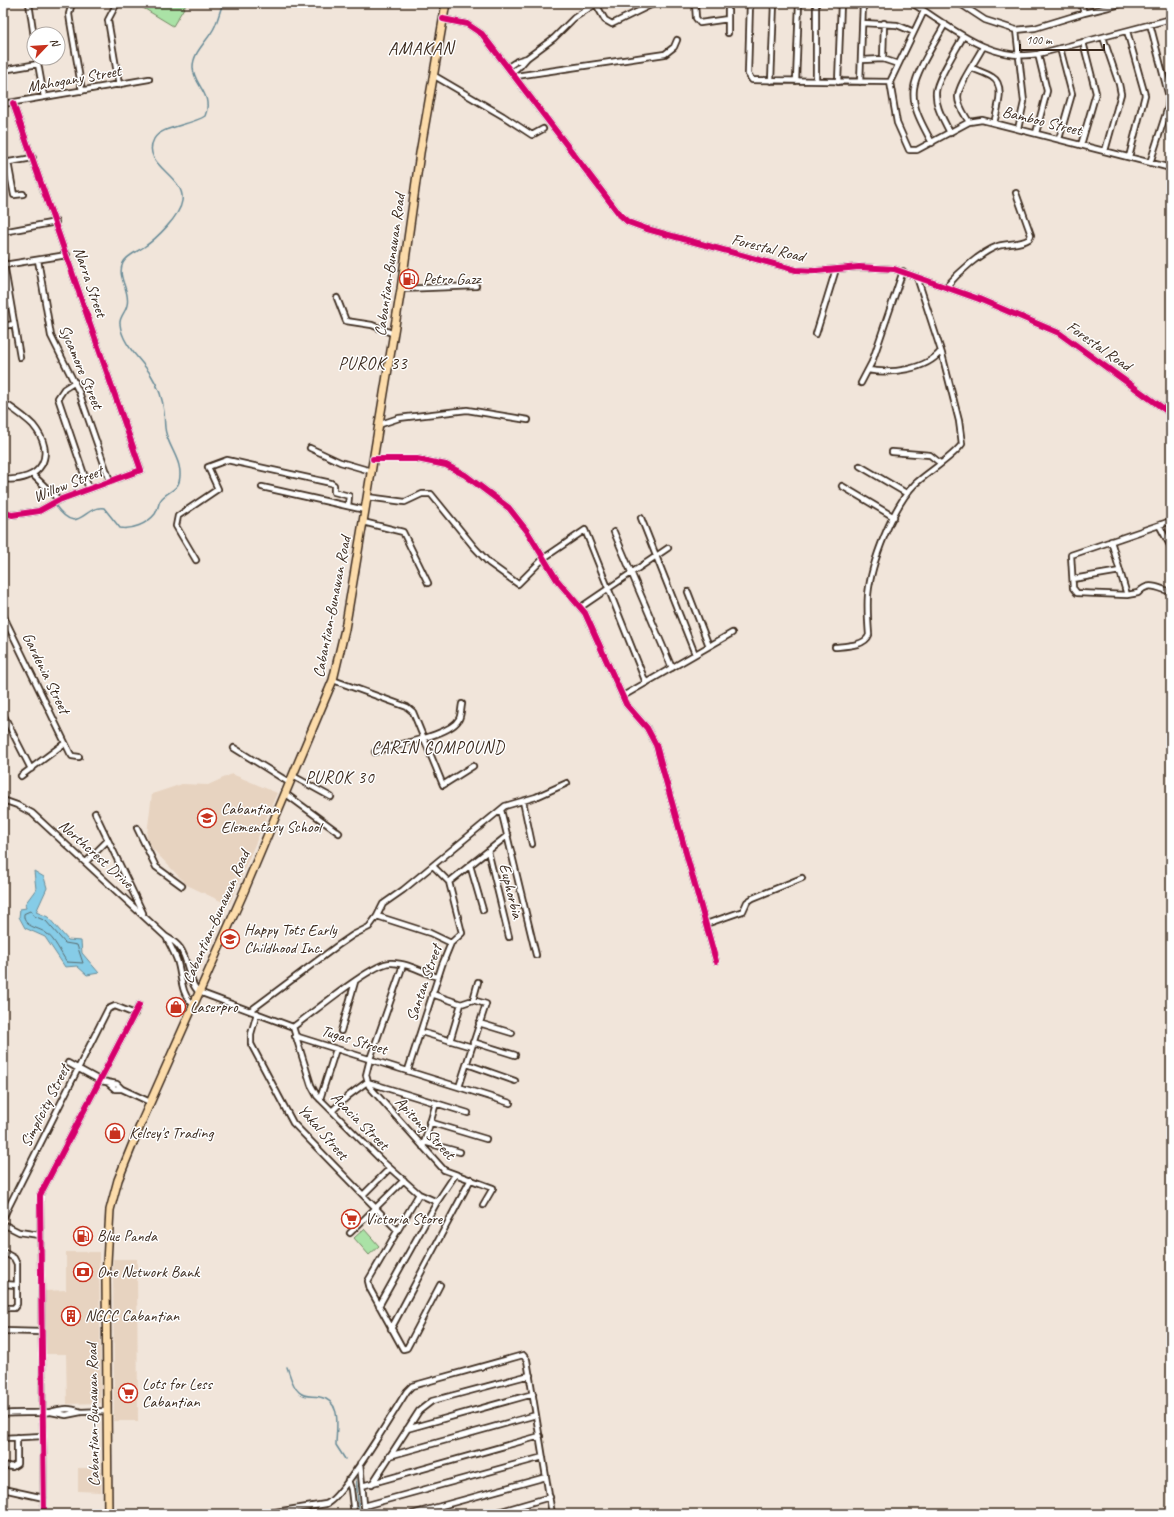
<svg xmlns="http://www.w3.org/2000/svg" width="1174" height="1517" font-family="Caveat,sans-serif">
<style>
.built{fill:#e7d3c0}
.green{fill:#aae2a6;stroke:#728662}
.water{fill:#86cce7;stroke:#688b97}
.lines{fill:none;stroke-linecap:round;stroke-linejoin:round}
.shore{stroke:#596b6e;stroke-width:1}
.stream{stroke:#688b97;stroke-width:1.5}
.minor-casing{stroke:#3b2a1e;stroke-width:8}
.tertiary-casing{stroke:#3b2a1e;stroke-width:8}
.primary-casing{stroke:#3b2a1e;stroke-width:10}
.minor{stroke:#fff;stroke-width:4.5}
.tertiary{stroke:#fff;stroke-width:5.5}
.primary{stroke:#fcdcab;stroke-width:7}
.cycleway-casing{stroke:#fff;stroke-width:8}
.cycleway{stroke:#d6006c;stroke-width:6}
.labels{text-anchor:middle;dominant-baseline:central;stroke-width:3;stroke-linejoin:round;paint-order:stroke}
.street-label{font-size:16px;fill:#3b2a1e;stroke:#fff}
.poi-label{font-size:16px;fill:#3b2a1e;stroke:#fff;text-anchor:start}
.neighbourhood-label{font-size:17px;letter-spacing:1px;fill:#3b2a1e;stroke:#fff}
.quarter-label{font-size:18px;letter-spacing:1px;fill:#3b2a1e;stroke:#fff}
</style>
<rect width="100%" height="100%" fill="#f1e5da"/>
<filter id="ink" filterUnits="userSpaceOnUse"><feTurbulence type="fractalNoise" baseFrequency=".025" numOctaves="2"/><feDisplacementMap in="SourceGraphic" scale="8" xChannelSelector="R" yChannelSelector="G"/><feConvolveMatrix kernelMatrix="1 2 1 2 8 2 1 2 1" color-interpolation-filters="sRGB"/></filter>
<g filter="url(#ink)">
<path class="built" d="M232 774 277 793 229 905 187 885 146 842 152 794 182 784 208 785Z
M66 1252H99L101 1403 67 1404 66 1354H46L45 1291 66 1290Z
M113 1259H137L138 1421H114Z
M78 1468H101V1492L78 1491Z"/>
<path class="green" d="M135 3H187L173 26Z
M364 1229 379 1246 369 1255 354 1238Z"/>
<path class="water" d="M34 871 44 877 47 888 36 912 48 917 68 940 81 941 82 953 99 973 87 975 77 966 65 967 45 937 25 928 19 917 20 909 26 908 25 904 36 889Z"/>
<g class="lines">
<path class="shore" d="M31 911 34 916 46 921 65 943 77 945 83 963 67 962C61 954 55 939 46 933 38 927 22 927 24 914Z"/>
<path class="stream" d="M55 505C79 538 83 505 104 508L120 528C132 530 147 524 155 514 158 510 158 505 160 501 165 492 176 492 179 482 184 463 170 450 166 433 164 426 165 420 164 412 163 400 158 386 151 375 141 359 122 345 120 324 119 317 126 312 127 305 131 291 116 277 123 263 127 255 137 252 144 247 156 239 180 216 182 201 186 176 140 165 154 139 161 126 192 125 205 116 214 94 193 85 193 67 193 51 209 40 215 26 218 19 220 11 223 3
M287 1367C290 1375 292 1386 299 1392 305 1398 312 1395 320 1397 343 1401 336 1429 336 1445L345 1459
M356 1477 359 1514"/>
<defs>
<path id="minor" d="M29 3 34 37
M72 3 69 14 70 21 82 91
M117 3 108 20 119 85
M695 3 696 18 700 23 728 19
M750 3 748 74 752 80 890 82
M912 3C951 27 989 62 1038 54L1171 19
M959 3 985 20 1016 30 1035 28 1084 13 1125 3
M1081 3 1084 13
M596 4 605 20 612 24 655 3
M924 11 890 82 897 123 909 150H917L969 122 982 120 1171 168
M863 23 897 25 914 32
M1150 24 1169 97 1168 107 1150 163
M1016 30 1024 102 1018 129
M1127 31 1145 95 1129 157
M728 33V3
M1103 37 1119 84 1121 94 1105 151
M37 58 44 97
M883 59 884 23
M3 60 5 70
M862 60 883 59 898 64
M517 61 527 58
M520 66 527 58 554 38 574 18 597 3
M508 67 514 63
M972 68C978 71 986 73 992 77 1006 85 997 110 994 123
M3 70 38 64
M512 72 517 68
M433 75 503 116 532 135 543 129
M516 76 665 54 674 47 677 40
M771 81 774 3
M796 81 799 3
M816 81V3
M838 82 841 3
M860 82 863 3
M3 104 149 79
M969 122C965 115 958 106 958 97 958 85 977 59 983 47
M950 133C944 120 935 107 936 92 937 79 956 50 963 37
M1036 133 1047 91 1038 54
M1059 139 1072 94 1060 48
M932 143C924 127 911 108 914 88 916 71 936 41 945 24
M1081 145 1096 93 1083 42
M8 162 14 195 23 194
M3 163 33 158
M3 232 56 222
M3 258 20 357
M38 260 51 336 79 392 110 481
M4 265 67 255
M946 287C958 273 981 252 998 246 1008 243 1020 245 1029 239L1031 235 1016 193
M401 289 476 286
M337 298 346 321 372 325 394 334
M3 326 14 324
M816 334 836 269
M868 370C891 374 926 370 941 351
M75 382 64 389 58 398 89 489
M861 383 872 362 903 271
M3 402C13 409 24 416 33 425 58 455 41 483 3 479
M378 425 399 418 467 410 528 420
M310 448 340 462 371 471
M892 452 930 455 940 463
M373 459H417L446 465 465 475 509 508 527 531 557 580 585 613 626 704 647 728 656 745 716 961
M860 466 906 493
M33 475 59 500
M842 486 894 517
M262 487 365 510
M367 497 405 502 422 494H431L474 547 489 563 518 584 544 558 585 530 646 683
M3 512 12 515 39 511 59 500 141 470 13 103
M641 518 695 654
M1171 521 1071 555 1073 588 1077 593 1127 595 1138 593C1149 581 1157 588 1171 592
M363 522 403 532 428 583
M1159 525 1171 547
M614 532 672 668
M1111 541 1127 595
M196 560 176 526 178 516 218 489 208 467 227 460 331 483 334 485V492L349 496 348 506
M1073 579 1120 571
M688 592 709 646
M581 607 668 548
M3 615 70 753 72 756 79 757
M835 647C846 646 865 646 869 635 868 622 867 608 868 595 871 563 893 506 915 484 928 472 953 457 962 444L959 421 942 354 917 277
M333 680 407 707 413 712 443 785 473 766
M623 696 732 633
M3 714 31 769
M234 748 290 783
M375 752C392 745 451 736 459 719 461 715 461 709 462 704
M21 776 65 743
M293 776 331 797
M286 794 339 833
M3 800 17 805 32 813 165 936C170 939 176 942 180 948 189 960 188 983 199 992L293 1027
M523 801 532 844
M501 810 536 955
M95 813 143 913
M137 828 156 867 182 886
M488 851 509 937
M86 862 108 840
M470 865 483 910
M449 882 508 835
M377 916 430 933 451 943
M706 924 743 911 747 902 753 898 802 878
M166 937C170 945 174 952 177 960 182 974 180 994 193 1004
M403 965 370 1059 366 1075 369 1086 444 1170 493 1188 483 1205
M432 994 461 1004 473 1000 486 1004 459 1087
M473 1000 478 982
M250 1011 337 946 353 935 369 927 377 916 383 904 403 890 505 806 536 797 567 783
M257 1013 251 1034V1044L293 1123 397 1230
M479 1023 512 1033
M293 1027 311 1085 317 1096 382 1161 419 1194 437 1202
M293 1027C313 1013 371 964 390 963 405 962 423 972 437 977
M341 1031 355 982
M421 1032 472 1047
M295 1036 510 1103
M450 1041 461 1004
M473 1042 515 1055
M68 1063 101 1081 117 1084 122 1089 150 1102
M467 1064 515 1081
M408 1070 442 965 451 943 462 933 449 882 433 866
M107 1082 115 1089H122
M320 1099 336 1049
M332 1111 348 1096 367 1082 468 1113
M429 1122 486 1139
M424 1142 460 1152
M423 1147 436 1103
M419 1194 368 1281 370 1289 403 1349 407 1348 440 1285
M363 1195 390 1168
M3 1218 108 1009 115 1006 135 1014
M3 1224 19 1232 39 1235
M350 1233 404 1180
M3 1252 14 1258 17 1264V1304L14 1308H3
M3 1284 17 1285
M379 1306 437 1202 455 1175
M391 1329 471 1179
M3 1331 41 1332
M51 1412 66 1415 81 1412 107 1411
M3 1414C18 1412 35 1414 50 1412 64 1409 66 1407 81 1412
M407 1429 533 1394
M3 1438 43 1436
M389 1456 536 1415
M360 1464 365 1514
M3 1465 12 1467 17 1464V1437
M348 1480 351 1489 354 1514
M372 1484 419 1411 432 1401 530 1375
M362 1486 540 1436
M3 1489 44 1498
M364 1506 543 1457
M3 1513 6 1514
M44 1514 40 1195 139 1005
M263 1514 326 1504C343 1498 394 1411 407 1391L412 1386 523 1355 527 1360 552 1514
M412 1514 546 1477
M491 1514 550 1497"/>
<path id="tertiary" d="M443 19 467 24 482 34 620 215 628 222 647 229 796 270 816 271 859 267 894 269 979 299 1059 333 1171 414"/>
<path id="primary" d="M108 1514 106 1279 110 1210 118 1180 142 1121 242 896 333 680 345 629 365 510 401 289 420 153 446 3"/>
</defs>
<use href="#minor" class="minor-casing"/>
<use href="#tertiary" class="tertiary-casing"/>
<use href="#primary" class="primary-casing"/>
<use href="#minor" class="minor"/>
<use href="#tertiary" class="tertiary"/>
<use href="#primary" class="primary"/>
<defs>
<path id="cycleway" d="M443 19 467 24 482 34 620 215 628 222 647 229 796 270 816 271 859 267 894 269 979 299 1059 333 1171 414
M373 459H417L446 465 465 475 509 508 527 531 557 580 585 613 626 704 647 728 656 745 716 961
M3 512 12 515 39 511 59 500 141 470 13 103
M44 1514 40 1195 139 1005"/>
</defs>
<use href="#cycleway" class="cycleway-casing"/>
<use href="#cycleway" class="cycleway"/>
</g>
</g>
<defs>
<symbol id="fuel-ring" viewBox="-11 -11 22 22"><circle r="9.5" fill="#fff" stroke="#c8321e" stroke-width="1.5"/><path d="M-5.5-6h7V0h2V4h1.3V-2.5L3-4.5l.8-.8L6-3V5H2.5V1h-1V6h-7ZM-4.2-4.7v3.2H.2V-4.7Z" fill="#c8321e"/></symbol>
<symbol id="school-ring" viewBox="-11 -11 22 22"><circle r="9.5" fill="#fff" stroke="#c8321e" stroke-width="1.5"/><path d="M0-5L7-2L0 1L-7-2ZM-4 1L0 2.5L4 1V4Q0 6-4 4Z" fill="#c8321e"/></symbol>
<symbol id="shop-ring" viewBox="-11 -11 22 22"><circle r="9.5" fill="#fff" stroke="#c8321e" stroke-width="1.5"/><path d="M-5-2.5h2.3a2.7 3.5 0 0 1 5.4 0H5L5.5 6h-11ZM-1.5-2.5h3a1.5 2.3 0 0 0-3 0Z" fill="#c8321e"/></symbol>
<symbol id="supermarket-ring" viewBox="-11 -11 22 22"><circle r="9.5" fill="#fff" stroke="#c8321e" stroke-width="1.5"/><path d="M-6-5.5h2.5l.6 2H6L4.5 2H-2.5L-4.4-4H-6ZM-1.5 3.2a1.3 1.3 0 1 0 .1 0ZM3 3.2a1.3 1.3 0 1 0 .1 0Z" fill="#c8321e"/></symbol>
<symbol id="bank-ring" viewBox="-11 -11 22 22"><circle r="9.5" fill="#fff" stroke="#c8321e" stroke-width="1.5"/><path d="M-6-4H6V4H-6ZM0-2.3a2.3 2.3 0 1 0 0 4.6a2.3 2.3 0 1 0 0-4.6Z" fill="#c8321e"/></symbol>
<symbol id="building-ring" viewBox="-11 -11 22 22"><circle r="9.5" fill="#fff" stroke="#c8321e" stroke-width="1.5"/><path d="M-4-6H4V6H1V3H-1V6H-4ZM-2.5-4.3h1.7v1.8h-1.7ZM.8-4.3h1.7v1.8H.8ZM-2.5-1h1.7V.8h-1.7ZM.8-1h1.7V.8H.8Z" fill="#c8321e"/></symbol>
</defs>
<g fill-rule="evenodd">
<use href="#fuel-ring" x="398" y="268" width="22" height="22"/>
<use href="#school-ring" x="196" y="807" width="22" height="22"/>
<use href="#school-ring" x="219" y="928" width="22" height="22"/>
<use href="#shop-ring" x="165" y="996" width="22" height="22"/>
<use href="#shop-ring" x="104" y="1122" width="22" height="22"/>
<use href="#supermarket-ring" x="340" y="1208" width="22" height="22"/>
<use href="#fuel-ring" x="72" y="1225" width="22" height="22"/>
<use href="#bank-ring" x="72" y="1261" width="22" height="22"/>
<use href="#building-ring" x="60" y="1305" width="22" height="22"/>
<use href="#supermarket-ring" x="117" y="1382" width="22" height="22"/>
</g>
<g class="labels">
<g class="street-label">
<text transform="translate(74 79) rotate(-10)">Mahogany Street</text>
<text transform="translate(1042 121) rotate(14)">Bamboo Street</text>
<text transform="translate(768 248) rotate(14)">Forestal Road</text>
<text transform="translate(390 265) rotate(-82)">Cabantian-Bunawan Road</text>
<text transform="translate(90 282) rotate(71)">Narra Street</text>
<text transform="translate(1099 346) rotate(35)">Forestal Road</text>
<text transform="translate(81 367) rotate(67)">Sycamore Street</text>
<text transform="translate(68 484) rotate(-22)">Willow Street</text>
<text transform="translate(332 607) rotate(-79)">Cabantian-Bunawan Road</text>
<text transform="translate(46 673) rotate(64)">Gardenia Street</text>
<text transform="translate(96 854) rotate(42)">Northcrest Drive</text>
<text transform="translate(511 891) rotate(76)">Euphorbia</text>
<text transform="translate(216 917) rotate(-66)">Cabantian-Bunawan Road</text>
<text transform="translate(424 983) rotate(-71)">Santan Street</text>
<text transform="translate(354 1040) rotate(17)">Tugas Street</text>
<text transform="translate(45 1106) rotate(-63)">Simplicity Street</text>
<text transform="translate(360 1121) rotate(45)">Acacia Street</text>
<text transform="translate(425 1128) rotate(47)">Apitong Street</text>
<text transform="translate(323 1132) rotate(49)">Yakal Street</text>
<text transform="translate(93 1415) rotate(-91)">Cabantian-Bunawan Road</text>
</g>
<g class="poi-label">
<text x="423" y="279">Petro Gazz</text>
<text x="221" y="809">Cabantian<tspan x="221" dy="18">Elementary School</tspan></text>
<text x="244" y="930">Happy Tots Early<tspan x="244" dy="18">Childhood Inc.</tspan></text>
<text x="190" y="1007">Laserpro</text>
<text x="129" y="1133">Kelsey's Trading</text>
<text x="365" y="1219">Victoria Store</text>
<text x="97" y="1236">Blue Panda</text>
<text x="97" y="1272">One Network Bank</text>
<text x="85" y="1316">NCCC Cabantian</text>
<text x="142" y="1384">Lots for Less<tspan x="142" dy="18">Cabantian</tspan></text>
</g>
<g class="neighbourhood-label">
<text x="373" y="363">PUROK 33</text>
<text x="438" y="747">CARIN COMPOUND</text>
<text x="340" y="777">PUROK 30</text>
</g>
<g class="quarter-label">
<text x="421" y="48">AMAKAN</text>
</g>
</g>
<rect width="1174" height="1517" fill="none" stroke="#fff" stroke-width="16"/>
<rect x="8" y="8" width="1158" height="1501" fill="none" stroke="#3b2a1e" stroke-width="1.5" filter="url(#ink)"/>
<g transform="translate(46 46) rotate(65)"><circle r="19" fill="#ffffff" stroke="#b1aaa5"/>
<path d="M0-3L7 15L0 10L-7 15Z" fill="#c8321e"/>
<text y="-6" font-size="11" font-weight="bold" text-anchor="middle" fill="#3b2a1e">N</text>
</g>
<path d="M1020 44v6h84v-6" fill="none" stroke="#3b2a1e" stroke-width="2"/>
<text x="1026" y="44" font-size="12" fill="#3b2a1e" stroke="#ffffff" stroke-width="3" paint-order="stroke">100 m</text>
</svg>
